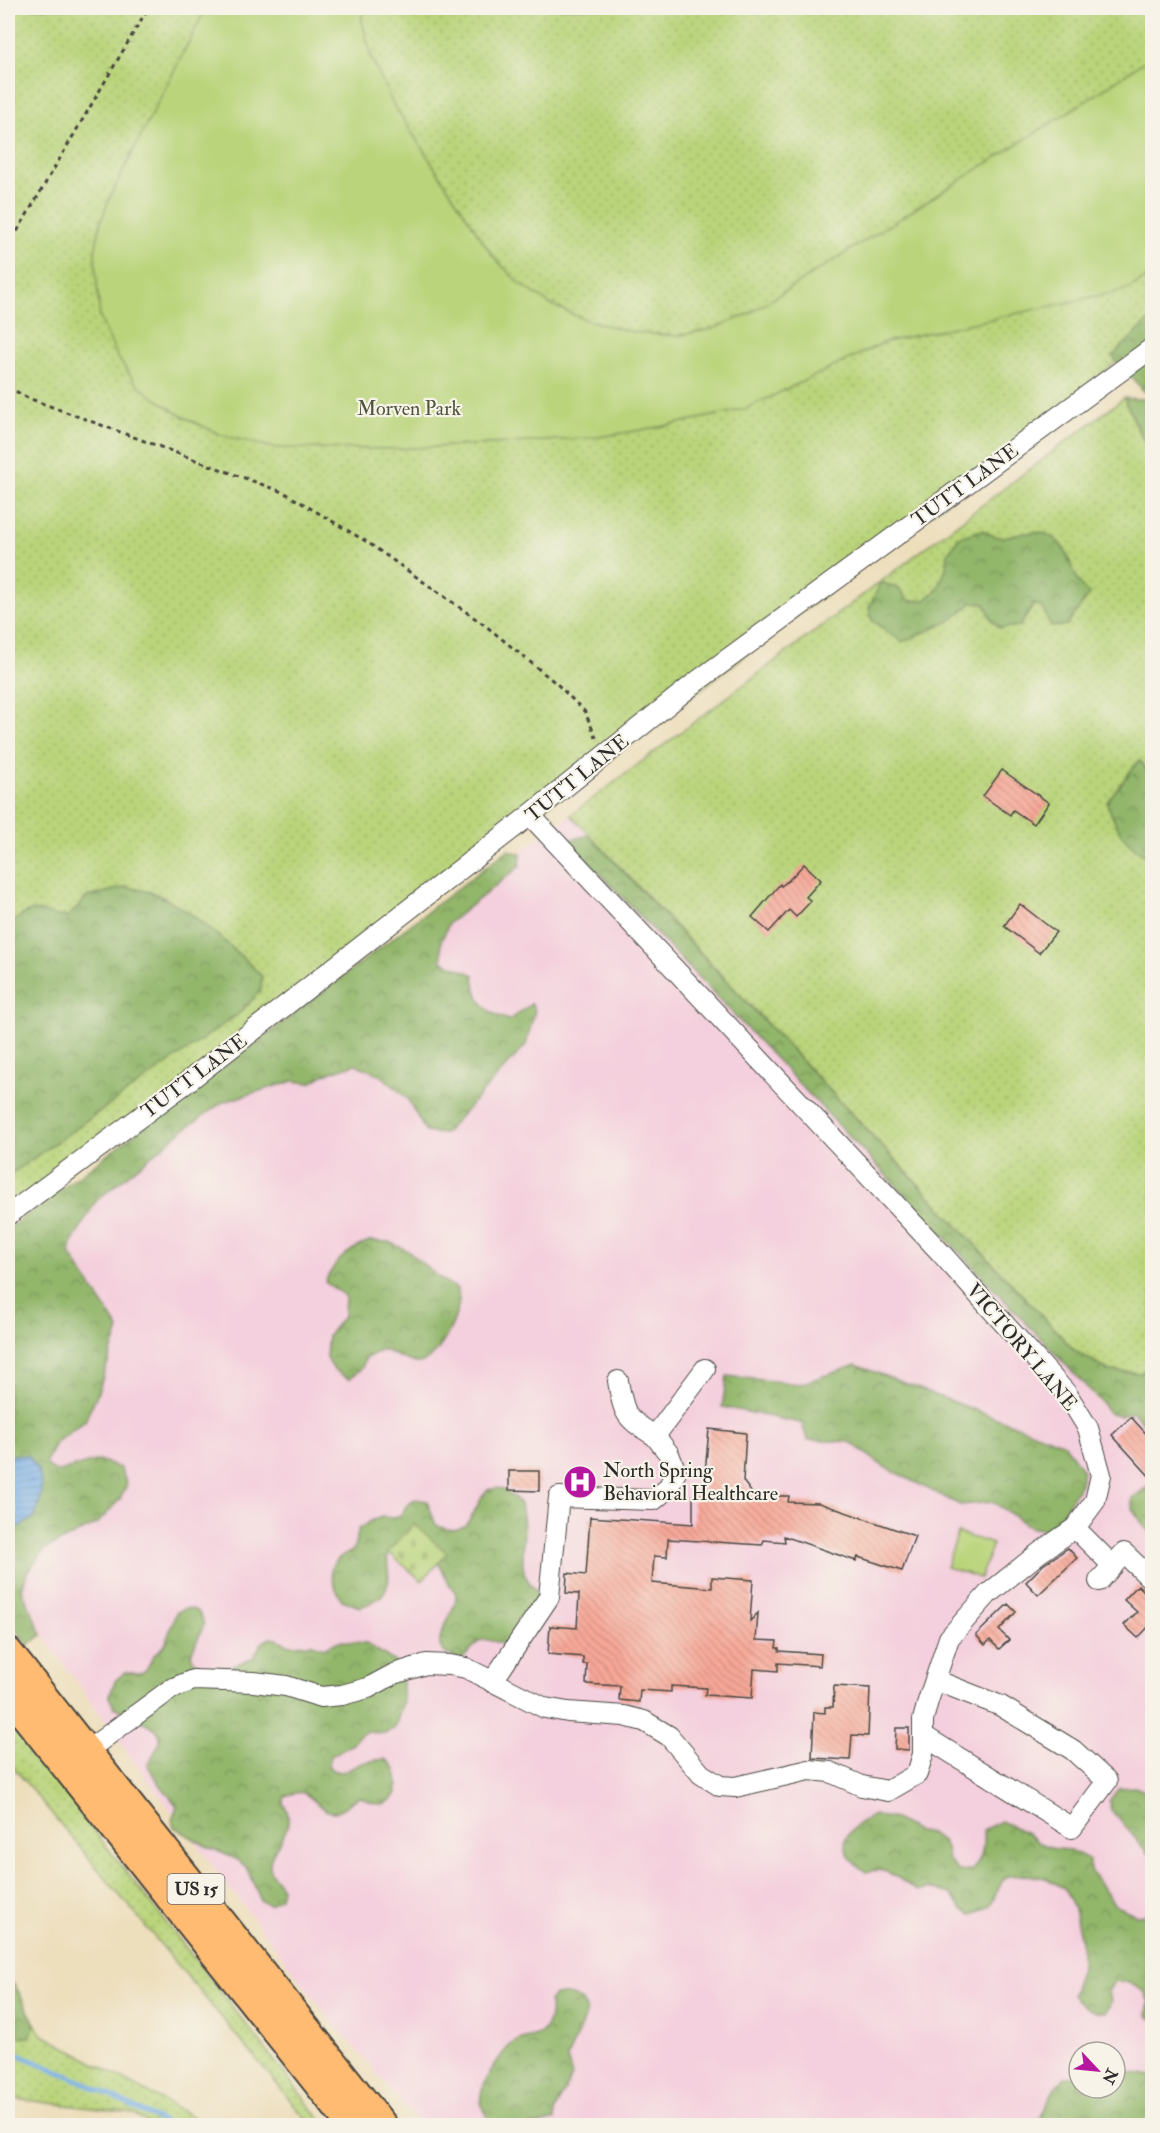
<svg xmlns="http://www.w3.org/2000/svg" width="1160" height="2133" font-family="'IM FELL Double Pica',serif">
<style>
.built{fill:#f4cfdd;fill-rule:evenodd}
.green{fill:url(#green-dots);stroke:#728052;stroke-width:1.5}
.forest{fill:url(#forest-crowns);stroke:#5e704a;stroke-width:1.5}
.cemetery{fill:url(#cemetery-stones);stroke:#728052;stroke-width:1.5}
.pitch{fill:#b9d47a;stroke:#728052;stroke-width:1.5}
.water{fill:url(#water-rules);stroke:#526d89;stroke-width:1.5}
.lines{fill:none;stroke-linecap:round;stroke-linejoin:round}
.stream{stroke:#78afe7;stroke-width:5}
.building{fill:url(#building-back-hatch)}
.minor-casing{stroke:#484641;stroke-width:22}
.highway-casing{stroke:#484641;stroke-width:32}
.path{stroke:#484641;stroke-width:3;stroke-dasharray:4.5 4.5;stroke-linecap:butt}
.minor{stroke:#fff;stroke-width:20}
.highway{stroke:#ffbb71;stroke-width:28}
.labels{text-anchor:middle;dominant-baseline:central;stroke-width:4.5;stroke-linejoin:round;paint-order:stroke}
.shield{fill:#f7f3e8;stroke:#686764;stroke-width:1.5}
.shield-label{font-size:18px;font-weight:bold;fill:#2b2b2b}
.park-label{font-size:20px;fill:#4e553f;stroke:#f7f3e8}
.street-label{font-size:20px;fill:#2b2b2b;stroke:#f7f3e8}
.poi-label{font-size:20px;fill:#2b2b2b;stroke:#f7f3e8;text-anchor:start}
</style>
<defs>
<pattern id="green-dots" width="8" height="8" patternUnits="userSpaceOnUse" patternTransform="scale(1.5)"><rect width="8" height="8" fill="#b9d47a"/><path d="M2 2h.1M6 6h.1" fill="none" stroke="#9fb66a" stroke-width="1.8" stroke-linecap="round"/></pattern>
<pattern id="forest-crowns" width="20" height="18" patternUnits="userSpaceOnUse" patternTransform="scale(1.5)"><rect width="20" height="18" fill="#92b66a"/><path d="M2 6a3 3 0 1 1 6 0M12 15a3 3 0 1 1 6 0" fill="none" stroke="#779457"/></pattern>
<pattern id="cemetery-stones" width="16" height="16" patternUnits="userSpaceOnUse" patternTransform="scale(1.5)"><rect width="16" height="16" fill="#b9d47a"/><path d="M2 7V4a2 2 0 0 1 4 0v3zM10 15v-3a2 2 0 0 1 4 0v3z" fill="#9fb66a"/></pattern>
<pattern id="water-rules" width="6" height="5" patternUnits="userSpaceOnUse" patternTransform="scale(1.5)"><rect width="6" height="5" fill="#78afe7"/><path d="M0 2.5h6" fill="none" stroke="#638fbb"/></pattern>
<pattern id="building-back-hatch" width="6" height="6" patternUnits="userSpaceOnUse" patternTransform="scale(1.5)"><rect width="6" height="6" fill="#f8a898"/><path d="M-1 5l2 2M0 0l6 6M5-1l2 2" fill="none" stroke="#c9897c"/></pattern>
</defs>
<rect width="100%" height="100%" fill="#f7f3e8"/>
<filter id="ink" filterUnits="userSpaceOnUse"><feTurbulence type="fractalNoise" baseFrequency=".0167" numOctaves="2"/><feDisplacementMap in="SourceGraphic" scale="12" xChannelSelector="R" yChannelSelector="G"/><feConvolveMatrix kernelMatrix="1 2 1 2 8 2 1 2 1" color-interpolation-filters="sRGB"/></filter>
<filter id="wash" filterUnits="userSpaceOnUse"><feTurbulence type="fractalNoise" baseFrequency=".008" numOctaves="4" result="noise"/><feDisplacementMap in="SourceGraphic" scale="24" xChannelSelector="R" yChannelSelector="G"/><feGaussianBlur stdDeviation="1.35" result="paint"/><feColorMatrix in="noise" values="0 0 0 0 0 0 0 0 0 0 0 0 0 0 0 0 0 1.4 0 .05"/><feComposite in="paint" operator="in"/></filter>
<g filter="url(#wash)">
<rect width="100%" height="100%" fill="#eddebc"/>
<path class="built" d="M571 815 1075 1351 1152 1378V2106L1095 2126 421 2125 325 2013 143 1774 8 1586V1252L507 861ZM1079 2052H1115V2088H1079Z"/>
<path class="green" d="M8 8H1152V330L1020 446 8 1218Z
M1124 398 1141 436 1152 451V1364L1141 1373 1110 1371 1075 1351 571 815Z
M8 1721 324 2124 325 2125H311L8 1761Z
M8 1987 43 2035 207 2125H150L133 2113 8 2098Z"/>
<path class="forest" d="M1152 318V386L1145 392 1112 356Z
M1124 398 1152 400V451L1141 436Z
M982 530C987 533 994 536 1000 537 1019 537 1037 525 1055 539 1073 553 1071 582 1090 594L1067 625 1052 627 1048 621 1042 607 1034 604 1020 626 1000 628 992 620 985 604 972 603 950 621 902 642 872 620 869 608 881 582 899 589 909 601 925 600 938 589 946 568 948 553 959 537Z
M1139 760 1152 778V854L1149 857C1125 845 1115 827 1107 802Z
M589 835 1075 1351 1110 1371 1141 1373 1152 1364V1433L1133 1412 1120 1416 1109 1413 1101 1402 568 840Z
M508 850 521 854 520 866 449 923 441 942 442 961 474 975C475 1000 485 1013 509 1020L531 1004 535 1010 526 1045 444 1134 426 1132 407 1098 383 1077 356 1064 325 1074 311 1083 293 1081 223 1102 182 1131 96 1201 73 1241 70 1253C85 1279 103 1303 119 1329L98 1392 85 1421 55 1443 45 1464 56 1472 99 1460 120 1468 127 1484 120 1499 97 1524 45 1549 27 1572 22 1590 42 1635 28 1645 8 1619V1229L264 1037Z
M125 887C134 889 145 890 153 893 191 908 233 948 262 976L261 990 241 1012 8 1176V926C39 899 35 915 68 917L87 897Z
M369 1241 389 1242 408 1251 438 1277 457 1289C457 1290 459 1298 459 1299 459 1316 438 1363 417 1363 409 1363 390 1352 382 1349L365 1359 362 1368 349 1379 334 1370 326 1357 328 1335 344 1316 345 1296 325 1282C336 1259 346 1252 369 1241Z
M856 1365 1065 1444 1083 1471 1078 1490 1056 1522 1044 1529 1031 1528 993 1502 960 1505 883 1466 850 1442 808 1440 801 1423 722 1407 727 1376 800 1384Z
M1152 1484V1533L1146 1529 1132 1508V1498Z
M498 1488C538 1500 518 1541 524 1571 526 1582 536 1589 542 1599L506 1646C475 1633 482 1641 462 1659 415 1651 457 1618 456 1596 456 1590 452 1588 449 1584 445 1577 443 1569 438 1563 431 1554 417 1547 408 1541 370 1551 399 1571 384 1592 379 1600 368 1604 360 1607L342 1600C328 1576 323 1562 353 1551L359 1529 371 1521 382 1517 394 1518 402 1514 406 1506 415 1499 427 1501 436 1525C471 1542 471 1510 487 1490Z
M185 1608C198 1609 201 1613 204 1625L191 1654 194 1662 203 1666 226 1668 253 1658 262 1643 270 1638 277 1639 289 1645 313 1644 324 1648 339 1641 366 1643 395 1662 402 1681 403 1701 395 1728 385 1733 365 1732 358 1736 353 1744 331 1756 328 1765 332 1770C345 1775 348 1769 360 1764 367 1761 377 1760 385 1759 405 1771 400 1803 381 1804 373 1805 366 1798 359 1797 352 1800 345 1809 338 1811 323 1816 315 1798 304 1793 298 1791 291 1794 285 1796L283 1803C302 1833 263 1847 271 1872 273 1877 279 1883 282 1888L280 1898 269 1905 261 1901 246 1867 236 1859 206 1846 174 1827 172 1820 177 1806 155 1778 148 1765 159 1744 160 1735 155 1728 114 1707 109 1697 115 1681 124 1673H141L146 1670 154 1655 165 1645 176 1613Z
M1135 1787 1152 1794V1858L1111 1810 1109 1801 1119 1788Z
M874 1815 895 1819 918 1832 930 1833 941 1840 946 1849 948 1860 958 1871 972 1870C983 1858 984 1847 983 1830L1001 1821 1027 1833 1040 1843 1055 1849 1071 1850 1088 1859 1092 1873 1115 1905 1136 1915H1152V2019L1147 2015 1149 2002 1144 1991 1129 1983 1116 1981 1109 1989 1111 2002 1106 2013C1090 2013 1083 2006 1072 1995L1081 1968V1941L1074 1909 1064 1888 1046 1878 1026 1875 1007 1876 1003 1880 990 1906 972 1915 962 1910 951 1894 929 1888 918 1891C899 1881 889 1865 866 1872 834 1850 841 1831 874 1815Z
M8 1977 18 1991 35 2024 30 2037H8Z
M554 1995C570 1994 583 1996 587 2012L567 2058 572 2076 555 2110V2120C536 2126 510 2130 491 2123 488 2116 483 2109 481 2102 477 2089 502 2051 513 2043 521 2037 537 2038 543 2031 551 2022 551 2013 550 2001Z
M1115 2070 1152 2076V2125H1031L1040 2119 1054 2090 1065 2077H1079V2088H1115Z"/>
<path class="cemetery" d="M414 1524 447 1553 422 1581 388 1552Z"/>
<path class="pitch" d="M206 8H362V21L372 60 393 104 492 255 518 282 550 304 586 320 633 332 677 336 712 329 749 314 1095 95 1152 56V275L1125 290 885 342 745 409 665 426 599 437 545 441 395 449 275 448 221 435 182 416 149 394 135 382 118 358 100 318 96 272 95 252 101 221 110 197Z
M958 1533 993 1544 980 1578 946 1567Z"/>
<path class="water" d="M14 1455 29 1456C32 1461 37 1467 39 1473 43 1484 41 1510 32 1519 26 1524 15 1527 8 1534V1460Z"/>
<g class="lines">
<path class="stream" d="M8 2050 85 2083 171 2126"/>
</g>
<g id="blocks">
<path class="building" d="M1002 770 1049 803 1034 824 1013 810 1010 815 983 796Z
M804 864 821 880 806 897 811 901 796 917 789 910 769 932 752 917 780 884 781 886 789 880Z
M1020 904 1056 932 1039 953 1004 926Z
M1131 1417 1152 1440V1479L1112 1435Z
M709 1429 746 1433 743 1481 754 1496H789L788 1502 819 1503 915 1536 902 1571 858 1557 856 1561 784 1536 785 1542 764 1540 762 1545 668 1539 667 1557 654 1556 652 1583 712 1588V1577L753 1580 750 1621 758 1613 756 1640 777 1641 776 1648H779V1651L821 1654 820 1666 778 1663V1671L754 1669 752 1698 705 1695 706 1688 671 1686V1692L640 1690 639 1702 619 1700 620 1686 586 1684 587 1664H583V1657L548 1654 550 1626 577 1628 579 1594 566 1593 567 1573 586 1575 590 1517 693 1524V1496L703 1495Z
M509 1471H539V1491L509 1490Z
M1068 1548 1077 1558 1038 1595 1026 1582 1043 1565Z
M1138 1585 1152 1599V1623L1138 1638 1124 1625 1137 1612 1124 1600Z
M1008 1604 1016 1612 999 1630 1009 1640 999 1649 990 1640 985 1645 976 1635Z
M834 1686 870 1688 868 1736 852 1735 850 1760 812 1758 814 1712 825 1713V1707H833Z
M896 1728H909V1750L895 1749Z"/>
</g>
</g>
<g filter="url(#ink)">
<use href="#blocks" fill-opacity="0" stroke="#484641" stroke-width="1.5"/>
<g class="lines">
<defs>
<path id="minor" d="M8 1215 182 1086 530 815 696 682 1152 348
M618 1381C624 1415 625 1418 655 1436
M1075 1528 1113 1566
M1099 1581 1124 1553 1152 1580
M492 1682 549 1597 559 1497 654 1500 668 1488 676 1472 669 1454 655 1436 705 1369
M924 1736 1072 1828 1107 1781 1073 1750 1001 1706 935 1680
M77 1758 171 1689 193 1680 254 1682 286 1686 321 1697 342 1695 368 1688 394 1674 426 1664 450 1665 466 1668 545 1708 568 1712 624 1716 644 1721 669 1736 701 1774 720 1786 735 1787 809 1770 830 1772 862 1786 888 1791 917 1774 923 1754V1720L928 1701 949 1638 988 1594 1039 1553 1075 1528 1095 1501 1101 1475 1088 1428 1067 1394 941 1253 530 815"/>
<path id="highway" d="M8 1652 383 2126
M8 1694 352 2126"/>
</defs>
<use href="#minor" class="minor-casing"/>
<use href="#highway" class="highway-casing"/>
<path class="path" d="M8 247 148 8
M8 387 28 398 285 493 367 542 486 626 557 684 585 712 597 740"/>
<use href="#minor" class="minor"/>
<use href="#highway" class="highway"/>
</g>
</g>
<defs>
<symbol id="hospital-disc" viewBox="-11 -11 22 22"><circle r="9.5" fill="#b5179e" stroke="#f7f3e8"/><path d="M-5-5h3v3.5h4V-5h3V5h-3V1.5h-4V5h-3Z" fill="#fff"/></symbol>
</defs>
<g fill-rule="evenodd">
<use href="#hospital-disc" x="561" y="1463" width="38" height="38"/>
</g>
<g class="labels">
<rect class="shield" x="167.5" y="1874" width="57" height="30" rx="4.5"/>
<g class="shield-label">
<text x="196" y="1889">US 15</text>
</g>
<g class="park-label">
<text x="409" y="408">Morven Park</text>
</g>
<g class="street-label">
<text transform="translate(965 485) rotate(-36)">TUTT LANE</text>
<text transform="translate(577 778) rotate(-39)">TUTT LANE</text>
<text transform="translate(194 1076) rotate(-37)">TUTT LANE</text>
<text transform="translate(1022 1347) rotate(50)">VICTORY LANE</text>
</g>
<g class="poi-label">
<text x="603" y="1470">North Spring<tspan x="603" dy="23">Behavioral Healthcare</tspan></text>
</g>
</g>
<rect width="1160" height="2133" fill="none" stroke="#f7f3e8" stroke-width="30"/>
<g transform="translate(1097 2070) rotate(116)"><circle r="28" fill="#f7f3e8" stroke="#a5a39c" stroke-width="1.5"/>
<path d="M0-4.5L10 22L0 15L-10 22Z" fill="#b5179e"/>
<text y="-9" font-size="16" font-weight="bold" text-anchor="middle" fill="#2b2b2b">N</text>
</g>
</svg>
